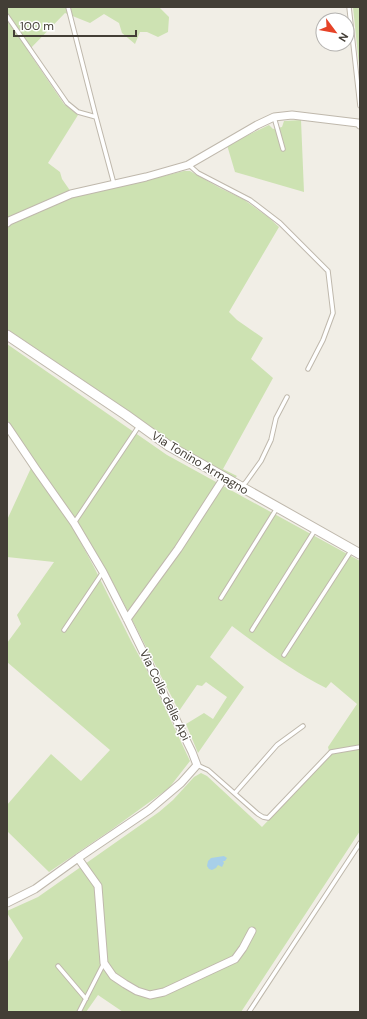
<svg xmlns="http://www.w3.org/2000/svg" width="367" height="1019" font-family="'DM Sans',sans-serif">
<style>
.green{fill:#cde2b2}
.water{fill:#a7cfe9}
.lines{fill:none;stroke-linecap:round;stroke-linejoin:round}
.service-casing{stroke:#bfb8ac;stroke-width:5.5}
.minor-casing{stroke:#bfb8ac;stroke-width:9}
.tertiary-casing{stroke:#bfb8ac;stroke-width:11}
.service{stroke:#fff;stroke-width:3.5}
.minor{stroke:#fff;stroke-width:7}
.tertiary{stroke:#fff;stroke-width:9}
.labels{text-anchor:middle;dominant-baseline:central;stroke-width:3;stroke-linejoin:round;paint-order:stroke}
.street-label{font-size:12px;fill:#433e36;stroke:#fff}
</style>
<rect width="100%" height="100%" fill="#f1eee6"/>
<path class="green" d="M7 7H159L169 17 168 32 158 37 147 32H140L135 44 122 33 119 23 104 14 90 23 65 13 28 51 64 104 78 115 48 163 60 172 62 179 71 192 7 222Z
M353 7H360V80V75Z
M301 120 304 192 235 172 227 145 269 125 273 129 282 127 284 121Z
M184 171H190L220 188 243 199 268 217 279 227 229 312 237 320 263 338 251 359 273 378 223 469 237 476 233 480 174 445 133 414 7 329V227L12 224 71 197 147 180Z
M7 344 167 455 360 561V831L241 1012H123L98 995 86 1012H7V963L23 938 7 913V911L38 897 159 812 173 800 194 777 201 773 207 776 262 827 330 755 328 747 357 704 331 682 326 688C292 671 263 649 232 626L210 657 244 687 198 753 186 724 204 713 213 719 227 697 206 682 202 686 197 685 179 711 107 571 79 525 7 420Z
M31 468 72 526 94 567 131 641 150 676 190 761 169 788 111 830 49 872 7 831V805L51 754 81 781 110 750 7 662V643L21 624 17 615 54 562 7 557V520Z"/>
<path class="water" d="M224 856 227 858 225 861H223L224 863 222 867 218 865 216 868 212 870 209 869 207 866 208 861 211 858Z"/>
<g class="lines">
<defs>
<path id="service" d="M68 7 96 117 114 184
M349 7 360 106
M7 16 67 103 78 112 96 117
M274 117 283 149
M189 165 198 173 250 200 280 223 328 271 333 313 323 340 308 369
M242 486 246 482 261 461 271 440 276 418 287 397
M74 523 139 426
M221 598 277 508
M64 630 103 572
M252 630 315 530
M284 655 351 551
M197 765 208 770 258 814 263 817 268 818 331 752 360 747
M235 793 277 745 303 726
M58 966 86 999
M79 1012 104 963
M249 1012 360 843"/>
<path id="minor" d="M7 223 9 221 71 194 146 177 188 165 257 125 274 117 292 115 358 123 360 125
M7 426 36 469 74 523 103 572 127 619 192 752 197 765 181 783 149 810 78 858 35 889 7 903
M127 619 178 549 224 478
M78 858 98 886 104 963 113 976 125 984 137 991 150 995 164 992 235 959 243 948 252 931"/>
<path id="tertiary" d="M7 335 126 415 169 446 360 554"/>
</defs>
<use href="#service" class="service-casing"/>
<use href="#minor" class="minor-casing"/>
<use href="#tertiary" class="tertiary-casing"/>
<use href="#service" class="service"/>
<use href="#minor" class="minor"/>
<use href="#tertiary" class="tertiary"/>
</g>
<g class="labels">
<g class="street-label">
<text transform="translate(200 463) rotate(31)">Via Tonino Armagno</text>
<text transform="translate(165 695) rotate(64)">Via Colle delle Api</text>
</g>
</g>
<rect width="367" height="1019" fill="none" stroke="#433e36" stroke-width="16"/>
<g transform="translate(335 32) rotate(122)"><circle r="19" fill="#ffffff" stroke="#b4b2af"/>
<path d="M0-3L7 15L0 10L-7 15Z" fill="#e64328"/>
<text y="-6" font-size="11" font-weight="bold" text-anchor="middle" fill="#433e36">N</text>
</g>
<path d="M14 30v6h122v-6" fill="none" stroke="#433e36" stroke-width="2"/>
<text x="20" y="30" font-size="12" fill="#433e36" stroke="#ffffff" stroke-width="3" paint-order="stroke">100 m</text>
</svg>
